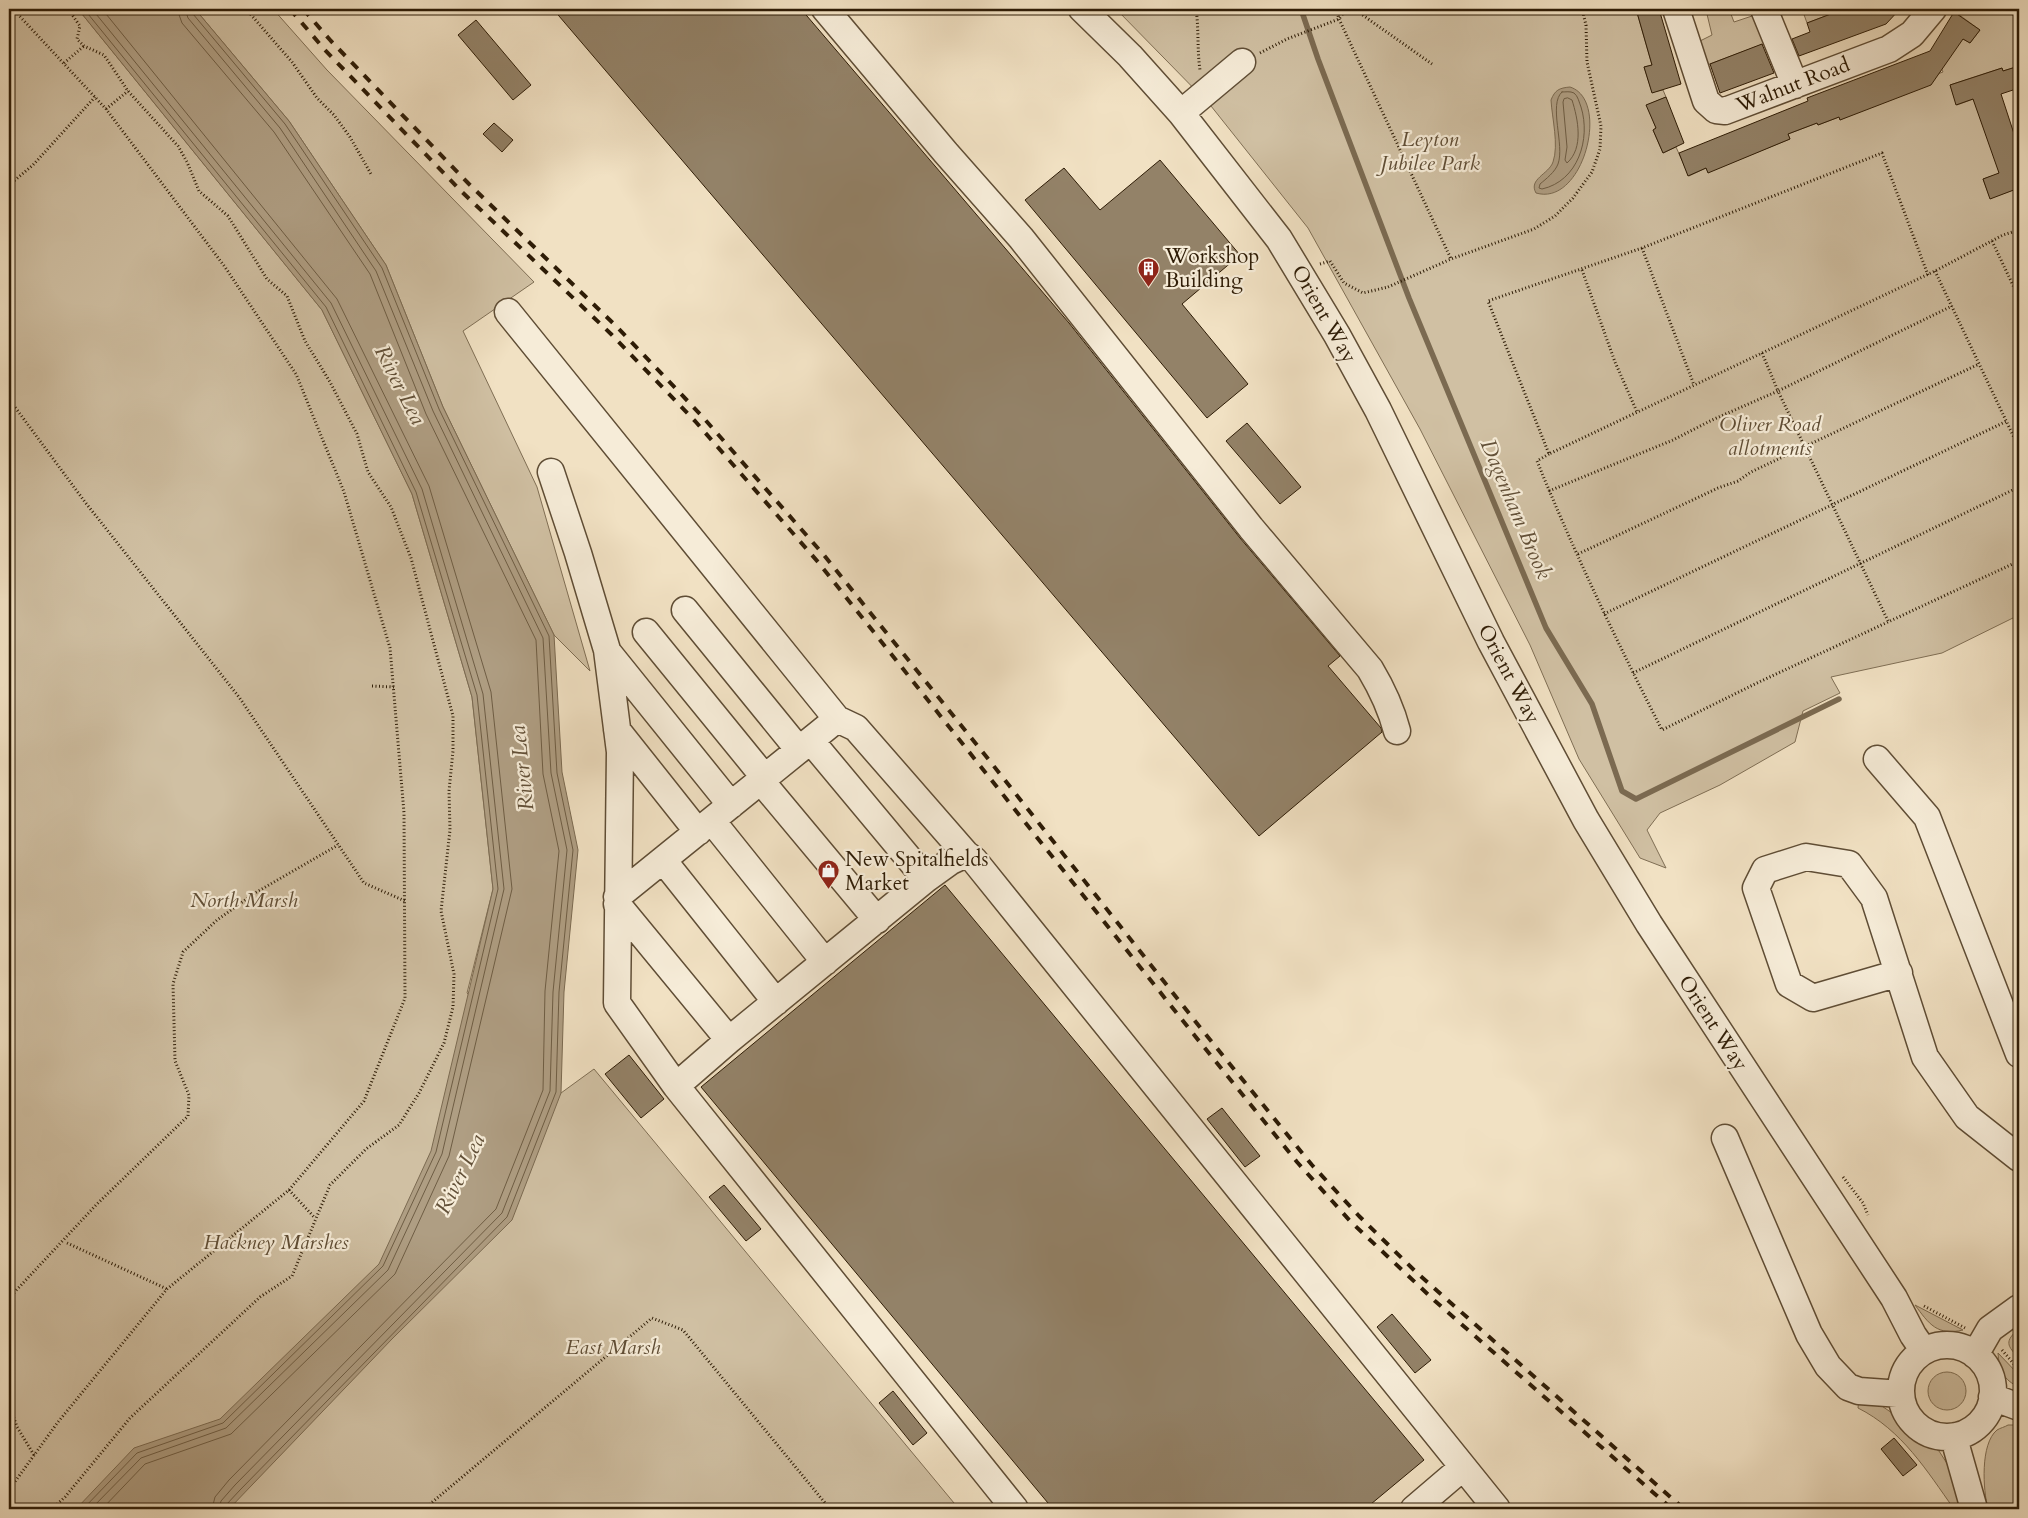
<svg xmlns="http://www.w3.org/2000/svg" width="2028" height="1518" font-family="Cardo,serif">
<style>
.green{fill:#d0c0a3;stroke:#7f6e54}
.water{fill:#af9e83;stroke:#7b6a51}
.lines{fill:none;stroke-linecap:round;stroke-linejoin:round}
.shore{stroke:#6e5d44;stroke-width:1}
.stream{stroke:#7b6a51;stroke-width:5.5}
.building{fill:#938268;stroke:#2e1c06}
.minor-casing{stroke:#5f4d35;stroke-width:29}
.path{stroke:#2e1c06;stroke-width:3;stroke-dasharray:1 2.5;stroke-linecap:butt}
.minor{stroke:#f6ecd8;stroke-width:26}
.rail{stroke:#2e1c06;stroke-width:4;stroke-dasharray:9 9;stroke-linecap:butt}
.labels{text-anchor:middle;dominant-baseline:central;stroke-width:4.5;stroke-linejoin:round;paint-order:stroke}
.street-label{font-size:21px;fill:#2e1c06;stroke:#f6ecd8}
.park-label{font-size:21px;font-style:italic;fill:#5f4d35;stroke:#f6ecd8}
.poi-label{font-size:21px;fill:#2e1c06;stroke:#f6ecd8;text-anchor:start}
.water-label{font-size:22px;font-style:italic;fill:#625038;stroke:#f6ecd8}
</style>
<rect width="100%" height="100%" fill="#f1e1c3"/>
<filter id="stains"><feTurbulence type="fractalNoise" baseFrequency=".004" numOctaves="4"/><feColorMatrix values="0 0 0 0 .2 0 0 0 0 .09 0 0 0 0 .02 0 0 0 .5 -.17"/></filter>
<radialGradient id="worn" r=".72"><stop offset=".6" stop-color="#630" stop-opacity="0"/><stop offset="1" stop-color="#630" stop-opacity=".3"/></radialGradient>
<path class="green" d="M9 9H78L322 310 412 494 472 697 493 889 467 993 561 1093 594 1069 959 1509H9Z
M195 9H273L327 70 534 282 463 331 537 487 590 671 554 635 443 407 386 265 289 121Z
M1116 9H1636L1652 65 1644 67 1652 92 1663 90 1666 97 1647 105 1656 128 1653 130 1663 153 1676 147 1689 176 1706 168 1708 172 1790 139 1788 134 1817 123 1818 125 1839 117 1840 120 1929 77 1943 72 1937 59 1963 39 1970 43 1980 30 1958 14 1962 9H2000L2019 18V66L2003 71 2002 68 1950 85 1957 105 1976 98 2001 173 1983 179 1990 198 2019 188V615L1942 653 1831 677 1840 693 1803 711 1795 742 1720 785 1660 813 1647 830 1666 868 1640 858 1579 759 1530 645 1420 429 1308 228 1211 106Z
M1692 9H1729L1734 22 1755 15 1766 43 1707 65 1700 41 1712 35 1706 10 1693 13Z
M1802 9H1844L1807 23Z
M1915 1305 1963 1330C1937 1336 1929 1324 1915 1305Z
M2019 1329V1358C2007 1346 2004 1341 2019 1329Z
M1998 1353 2019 1375V1387C2003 1380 1999 1369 1998 1353Z
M1928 1391a19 19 0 1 1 38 0a19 19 0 1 1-38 0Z
M1859 1397 1876 1402 1892 1413 1903 1428 1939 1451 1948 1465 1963 1509H1954C1927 1471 1902 1430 1858 1408Z
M2008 1425H2019V1509H1988C1983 1490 1980 1444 1997 1430 2000 1428 2005 1427 2008 1425Z"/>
<path class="water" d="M78 9H195L289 121 386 265 443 407 554 635 562 772 578 850 564 992 561 1093 512 1220 392 1339 229 1509H76L134 1448 220 1419 379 1264 431 1151 493 889 472 697 412 494 322 310Z
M1570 87C1611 100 1583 207 1536 193 1528 179 1549 174 1553 162 1559 145 1552 118 1551 100 1555 90 1559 88 1570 87Z"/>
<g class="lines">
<path class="shore" d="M102 9 337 299 429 486 491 692 512 889 449 1156 395 1274 231 1434 145 1464 102 1509
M177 9 182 23 274 132 370 274 426 414 536 640 543 774 559 851 545 991 543 1090 496 1209 229 1480 215 1497 212 1509
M185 9 188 18 280 128 376 271 433 411 543 638 551 773 567 850 553 992 550 1091 502 1213 235 1485 221 1501 219 1509
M191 9 193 14 285 124 382 268 439 409 549 636 557 773 573 850 559 992 556 1092 507 1217 240 1490 226 1505V1509
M1562 92C1566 92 1570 91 1574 93 1578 96 1579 102 1581 107 1591 139 1578 181 1542 189L1539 188 1540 184C1546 179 1555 172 1558 164 1565 145 1548 104 1562 92Z
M1568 98 1572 100C1578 119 1584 148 1567 163L1565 160 1567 147 1563 102 1564 99Z
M83 1509 137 1453 223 1423 383 1266 436 1152 498 889 477 695 416 492 326 307 84 9
M91 1509 141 1458 226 1428 388 1270 442 1154 504 889 483 694 422 489 331 303 92 9"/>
<path class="stream" d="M1301 9 1318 59 1409 298 1546 628 1592 704 1622 791 1636 799 1839 699"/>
</g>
<path class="building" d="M553 9H801L1069 323 1240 538 1340 656 1328 666 1381 728 1382 732 1259 836Z
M1636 9H1659L1681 84 1652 93 1644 67 1652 65Z
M1844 9H1900L1886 24 1799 56 1792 39 1810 32 1807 23Z
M1954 12 1980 30 1970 43 1963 39 1931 85 1840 120 1839 117 1818 125 1817 123 1788 134 1790 139 1708 173 1706 168 1688 176 1679 153 1808 101 1807 98 1930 51Z
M476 20 531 85 513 100 458 35Z
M1762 44 1774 73 1720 93 1710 64Z
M2019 66V88L2001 94 2019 149V188L1990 199 1983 179 1999 173 1973 99 1956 105 1950 85 2002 68 2003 71Z
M1666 97 1684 143 1663 153 1653 130 1656 128 1646 105Z
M494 123 513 140 502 152 483 134Z
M1160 160 1240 255 1182 304 1248 384 1207 418 1025 200 1064 168 1100 210Z
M1247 423 1301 487 1280 504 1226 441Z
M945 885 1424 1460 1365 1509H1053L701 1087Z
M629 1055 664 1099 641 1118 605 1074Z
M1222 1108 1260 1156 1245 1167 1207 1119Z
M724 1185 761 1229 746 1241 709 1197Z
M1392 1314 1431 1360 1415 1373 1377 1327Z
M893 1391 927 1433 913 1445 879 1403Z
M1894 1438 1917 1465 1903 1476 1881 1449Z"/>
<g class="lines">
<defs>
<path id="minor" d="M825 9 946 153 1021 238 1251 528 1370 669C1382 689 1391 708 1397 731
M1082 9 1130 56 1181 113 1279 239 1337 335 1378 410 1491 642 1586 820 1649 924 1894 1298 1913 1335 1924 1351
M1676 9 1706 101 1716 110 1725 111 1889 49 1912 34 1933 9
M1764 9 1795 85
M1181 113 1242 62
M508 312 837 719 856 728 966 854 974 860 1497 1509
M551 472 578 553 607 650 620 752 617 1003 676 1086 1015 1509
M685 610 799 750
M646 632 765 778
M607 651 731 805
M617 730 698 832
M811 741 926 879
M1877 759 1927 817 2019 1054
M761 781 877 920
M712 821 825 962
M663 860 776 1002
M617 897 837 719
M617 904 729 1040
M1899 973 1813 998 1789 984 1756 888 1765 870 1806 857 1849 864 1874 898 1925 1057 1967 1117 2019 1158
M676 1086 729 1040 926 879 951 861 966 854
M1725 1138 1809 1334 1828 1366 1848 1387 1859 1391 1901 1394
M1901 1391a46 46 0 1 1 92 0a46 46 0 1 1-92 0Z
M1975 1355 1990 1329 2019 1308
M1992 1397 2019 1407
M1956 1436 1957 1449 1974 1509
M1414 1509 1462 1468"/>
</defs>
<use href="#minor" class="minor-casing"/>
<path class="path" d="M246 9 292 62 317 98 334 115 350 137 371 174
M1196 9C1199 29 1197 50 1200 70
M1225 9C1239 12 1251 16 1264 9
M1266 9 1267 10
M1336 9 1339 19 1451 259
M1354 9 1432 64
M1260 53 1287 39 1339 19 1346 9
M64 63 84 46
M106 109 128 91
M9 185 33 165 95 97
M1992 241 2019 298
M1642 248 1694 385
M1320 264 1330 261 1344 283 1363 293 1388 287
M1582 270 1615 362 1637 412
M1935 271 2019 448
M1928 275 1882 153 1642 248 1488 301 1549 454 1935 271 2003 235 2019 230
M1388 287 1451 259 1534 229 1555 216 1573 198 1592 172 1600 149 1601 126 1587 62 1586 25 1582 9
M1762 353 1778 391 1952 306
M9 399 85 502 239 697 364 883 405 901
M1549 454 1537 461C1574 552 1617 642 1662 730L1759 682 2019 561
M1549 491 1673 440 1712 420 1778 391 1888 621
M1578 554 1718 488 1738 481 1751 472 1979 364
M1604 614 2007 421
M1633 673 2019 487
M372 686 394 687
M1843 1177 1863 1203 1868 1215
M289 1190 315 1218
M67 1243 167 1289
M9 1298 97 1204 188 1116 189 1095 175 1061 173 984 183 952 217 920 255 893 338 845
M1924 1306 1967 1329
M2002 1350 2019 1370
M9 1404 17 1427 34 1455
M9 1490 58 1422 167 1289 289 1190 364 1101 405 998 404 813 390 648 344 492 296 374 225 267 106 109 13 9
M52 1509 65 1497 130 1418 260 1297 292 1276 330 1185 366 1149 399 1125 419 1093 444 1043 453 1007 454 974 441 911 450 830 449 791 453 751V716L411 558 391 507 368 472 357 434 330 382 305 341 287 296 267 279 228 216 199 191 187 162 178 146 128 91 104 55 84 46 77 39 80 26 68 9
M424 1509 652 1318 683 1330 830 1509"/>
<use href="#minor" class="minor"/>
<path class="rail" d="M290 9 325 50 461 191 611 334 695 421 818 562 1195 1036 1297 1162 1351 1222 1435 1301 1672 1509
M303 9 331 41 469 184 617 327 701 415 823 554 989 760 1203 1031 1312 1165 1359 1216 1417 1273 1684 1509"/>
</g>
<defs>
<symbol id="building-pin" viewBox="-11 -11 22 30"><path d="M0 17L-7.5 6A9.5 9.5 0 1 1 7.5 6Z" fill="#8f2418" stroke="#f6ecd8"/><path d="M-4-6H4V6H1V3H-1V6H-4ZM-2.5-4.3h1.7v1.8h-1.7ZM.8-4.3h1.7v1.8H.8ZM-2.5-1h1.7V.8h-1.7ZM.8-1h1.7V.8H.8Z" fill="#fff"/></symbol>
<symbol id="shop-pin" viewBox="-11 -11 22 30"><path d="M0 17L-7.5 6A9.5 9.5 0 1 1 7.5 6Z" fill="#8f2418" stroke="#f6ecd8"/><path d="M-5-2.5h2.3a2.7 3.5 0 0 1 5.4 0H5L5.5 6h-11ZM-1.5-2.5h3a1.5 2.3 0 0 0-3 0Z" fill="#fff"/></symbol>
</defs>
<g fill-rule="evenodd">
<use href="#building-pin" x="1136" y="256" width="25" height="34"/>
<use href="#shop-pin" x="816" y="858" width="25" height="34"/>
</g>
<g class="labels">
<g class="street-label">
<text transform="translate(1793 85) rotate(-21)">Walnut Road</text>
<text transform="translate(1324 314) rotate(60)">Orient Way</text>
<text transform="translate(1509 674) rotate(62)">Orient Way</text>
<text transform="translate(1713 1023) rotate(57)">Orient Way</text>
</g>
<g class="park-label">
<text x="1430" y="139">Leyton<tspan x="1430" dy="24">Jubilee Park</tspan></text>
<text x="1770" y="424">Oliver Road<tspan x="1770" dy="24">allotments</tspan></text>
<text x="244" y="900">North Marsh</text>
<text x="276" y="1242">Hackney Marshes</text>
<text x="613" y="1347">East Marsh</text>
</g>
<g class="poi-label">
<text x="1165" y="256">Workshop<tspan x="1165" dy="24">Building</tspan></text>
<text x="845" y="859">New Spitalfields<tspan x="845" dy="24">Market</tspan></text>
</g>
<g class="water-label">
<text transform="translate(400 385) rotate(63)">River Lea</text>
<text transform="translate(1516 509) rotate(67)">Dagenham Brook</text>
<text transform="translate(522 768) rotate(-96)">River Lea</text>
<text transform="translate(460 1174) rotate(-64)">River Lea</text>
</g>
</g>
<rect width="2028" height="1518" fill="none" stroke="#f1e1c3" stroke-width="30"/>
<rect x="10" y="10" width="2008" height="1498" fill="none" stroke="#2e1c06" stroke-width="2.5"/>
<rect x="15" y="15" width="1998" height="1488" fill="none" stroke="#2e1c06"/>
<rect width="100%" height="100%" filter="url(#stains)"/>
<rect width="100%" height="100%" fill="url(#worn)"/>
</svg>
